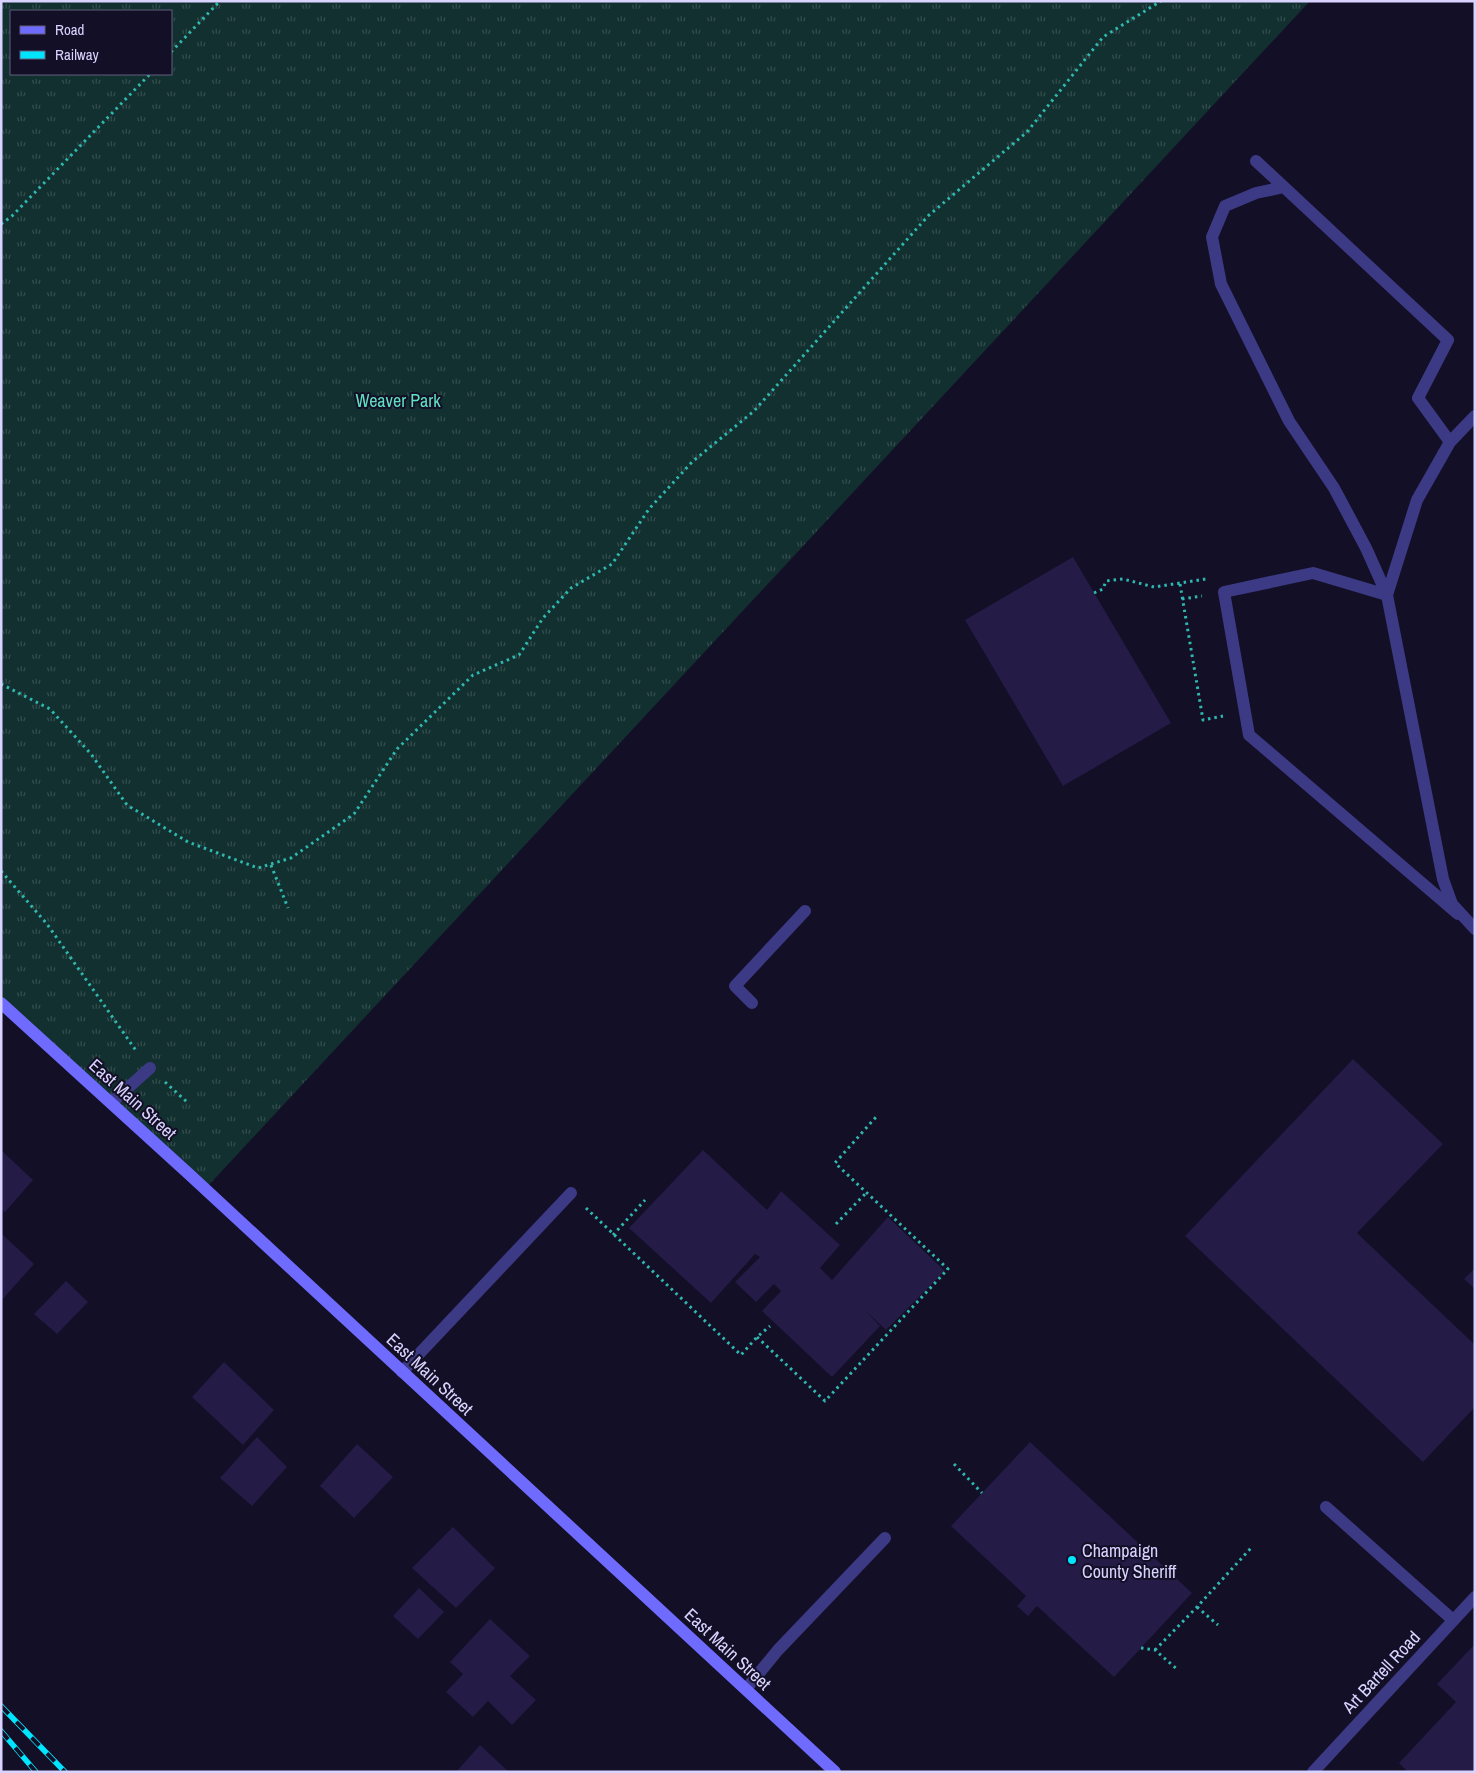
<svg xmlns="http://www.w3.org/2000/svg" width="1476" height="1773" font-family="'Archivo Narrow',sans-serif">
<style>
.grass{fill:url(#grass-tufts);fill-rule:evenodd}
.building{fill:#241b47}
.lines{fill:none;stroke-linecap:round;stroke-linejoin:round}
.path{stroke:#2fb8b0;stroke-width:3;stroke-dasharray:2.5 4;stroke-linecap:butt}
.lane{stroke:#3d3a85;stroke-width:12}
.street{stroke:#3d3a85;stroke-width:12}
.secondary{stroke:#6f6bff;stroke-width:12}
.rail-casing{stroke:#00e5ff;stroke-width:5.5}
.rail{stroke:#130f26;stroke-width:4;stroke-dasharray:11;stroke-linecap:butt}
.poi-dot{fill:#00e5ff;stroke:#130f26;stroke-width:2}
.labels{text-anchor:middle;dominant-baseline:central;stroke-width:4;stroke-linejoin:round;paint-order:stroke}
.park-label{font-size:18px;fill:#5fe0c0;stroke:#130f26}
.street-label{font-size:18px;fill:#d9d4ff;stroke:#130f26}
.poi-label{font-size:18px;fill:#d9d4ff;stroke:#130f26;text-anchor:start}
</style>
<defs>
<pattern id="grass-tufts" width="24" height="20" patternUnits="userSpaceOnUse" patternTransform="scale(1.25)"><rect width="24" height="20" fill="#12302f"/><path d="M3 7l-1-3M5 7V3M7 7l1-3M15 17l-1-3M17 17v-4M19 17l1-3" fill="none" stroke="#344d4e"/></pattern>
</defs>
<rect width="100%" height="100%" fill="#130f26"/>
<path class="grass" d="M1 1H1310L206 1188 1 998ZM11 11H171V74H11Z"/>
<path class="building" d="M1073 557 1171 723 1063 786 965 620Z
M1353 1059 1443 1144 1357 1233 1475 1345V1407L1423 1462 1185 1236Z
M1 1150 33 1180 5 1212 1 1209Z
M703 1150 767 1210 781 1191 840 1245 820 1268 832 1280 888 1217 945 1271 886 1330 865 1310 880 1326 832 1377 762 1311 781 1291 774 1284 756 1302 735 1282 760 1257 755 1254 711 1303 629 1228Z
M1 1233 34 1264 1 1301Z
M1475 1268V1289L1464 1279Z
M66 1281 88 1302 57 1334 34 1314Z
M224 1362 274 1410 243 1445 192 1397Z
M257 1437 287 1467 252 1506 220 1478Z
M1030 1442 1192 1593 1114 1677 1037 1606 1028 1616 1017 1606 1026 1596 951 1526Z
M357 1444 393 1477 354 1518 320 1486Z
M453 1527 495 1568 456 1608 412 1568Z
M419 1588 444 1612 418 1639 393 1616Z
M490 1619 530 1656 510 1676 536 1700 512 1725 488 1701 473 1717 446 1692 463 1674 450 1662Z
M1475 1644V1772H1408L1399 1763 1456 1702 1437 1684Z
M480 1745 509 1772H456Z"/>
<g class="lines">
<path class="path" d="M171 52 220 1
M1 224 12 216 150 74
M1180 584 1203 720 1223 716
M1094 593 1103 589 1106 581 1123 579 1154 587 1206 579
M1182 599 1202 596
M1 684 50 709 91 754 127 805 188 842 258 868 291 858 354 814 397 749 473 675 519 655 543 618 571 588 612 564 649 509 692 462 754 411 928 216 1027 132 1103 37 1161 1
M271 865 288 908
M1 871 47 924 137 1052
M165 1082 187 1102
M586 1208 741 1355 757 1337 770 1326
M836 1224 867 1192
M613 1235 645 1200
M757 1337 825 1401 948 1269 835 1163 876 1117
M954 1464 982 1493
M1197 1607 1218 1625
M1141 1648 1155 1650 1178 1670
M1155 1650 1197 1607 1251 1548"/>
<path class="lane" d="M1256 161 1448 340 1418 398 1450 442
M1284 187 1256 193 1225 206 1212 237 1221 284 1289 421 1334 488 1366 548 1387 595
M1387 595 1313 573 1224 592 1249 735 1458 914
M1387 595 1417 500 1450 442 1475 416
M752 1003 735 986 805 911
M111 1103 150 1068
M402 1372 571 1193
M1326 1507 1453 1620
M746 1689 778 1650 885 1538"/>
<path class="street" d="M1387 595 1443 879 1452 904 1475 929
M1313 1772 1475 1597"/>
<path class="secondary" d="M1 1003 190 1175 835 1772"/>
<defs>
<path id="rail" d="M1 1706 65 1772
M1 1731 36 1772"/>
</defs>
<use href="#rail" class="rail-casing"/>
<use href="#rail" class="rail"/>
</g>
<circle class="poi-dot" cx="1072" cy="1560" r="5"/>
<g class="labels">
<g class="park-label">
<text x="398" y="400">Weaver Park</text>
</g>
<g class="street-label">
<text transform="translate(133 1099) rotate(42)">East Main Street</text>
<text transform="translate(430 1374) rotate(43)">East Main Street</text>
<text transform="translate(728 1649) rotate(43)">East Main Street</text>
<text transform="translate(1381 1672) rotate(-47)">Art Bartell Road</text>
</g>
<g class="poi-label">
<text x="1082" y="1550">Champaign<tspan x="1082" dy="21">County Sheriff</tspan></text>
</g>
</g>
<rect width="1476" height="1773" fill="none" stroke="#d9d4ff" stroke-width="5"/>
<rect x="10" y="10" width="162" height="65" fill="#130f26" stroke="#625e7d"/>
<rect x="20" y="26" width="25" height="8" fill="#6f6bff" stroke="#625e7d"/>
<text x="55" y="35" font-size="15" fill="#d9d4ff">Road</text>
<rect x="20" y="51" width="25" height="8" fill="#00e5ff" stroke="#625e7d"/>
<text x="55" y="60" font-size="15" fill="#d9d4ff">Railway</text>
</svg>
